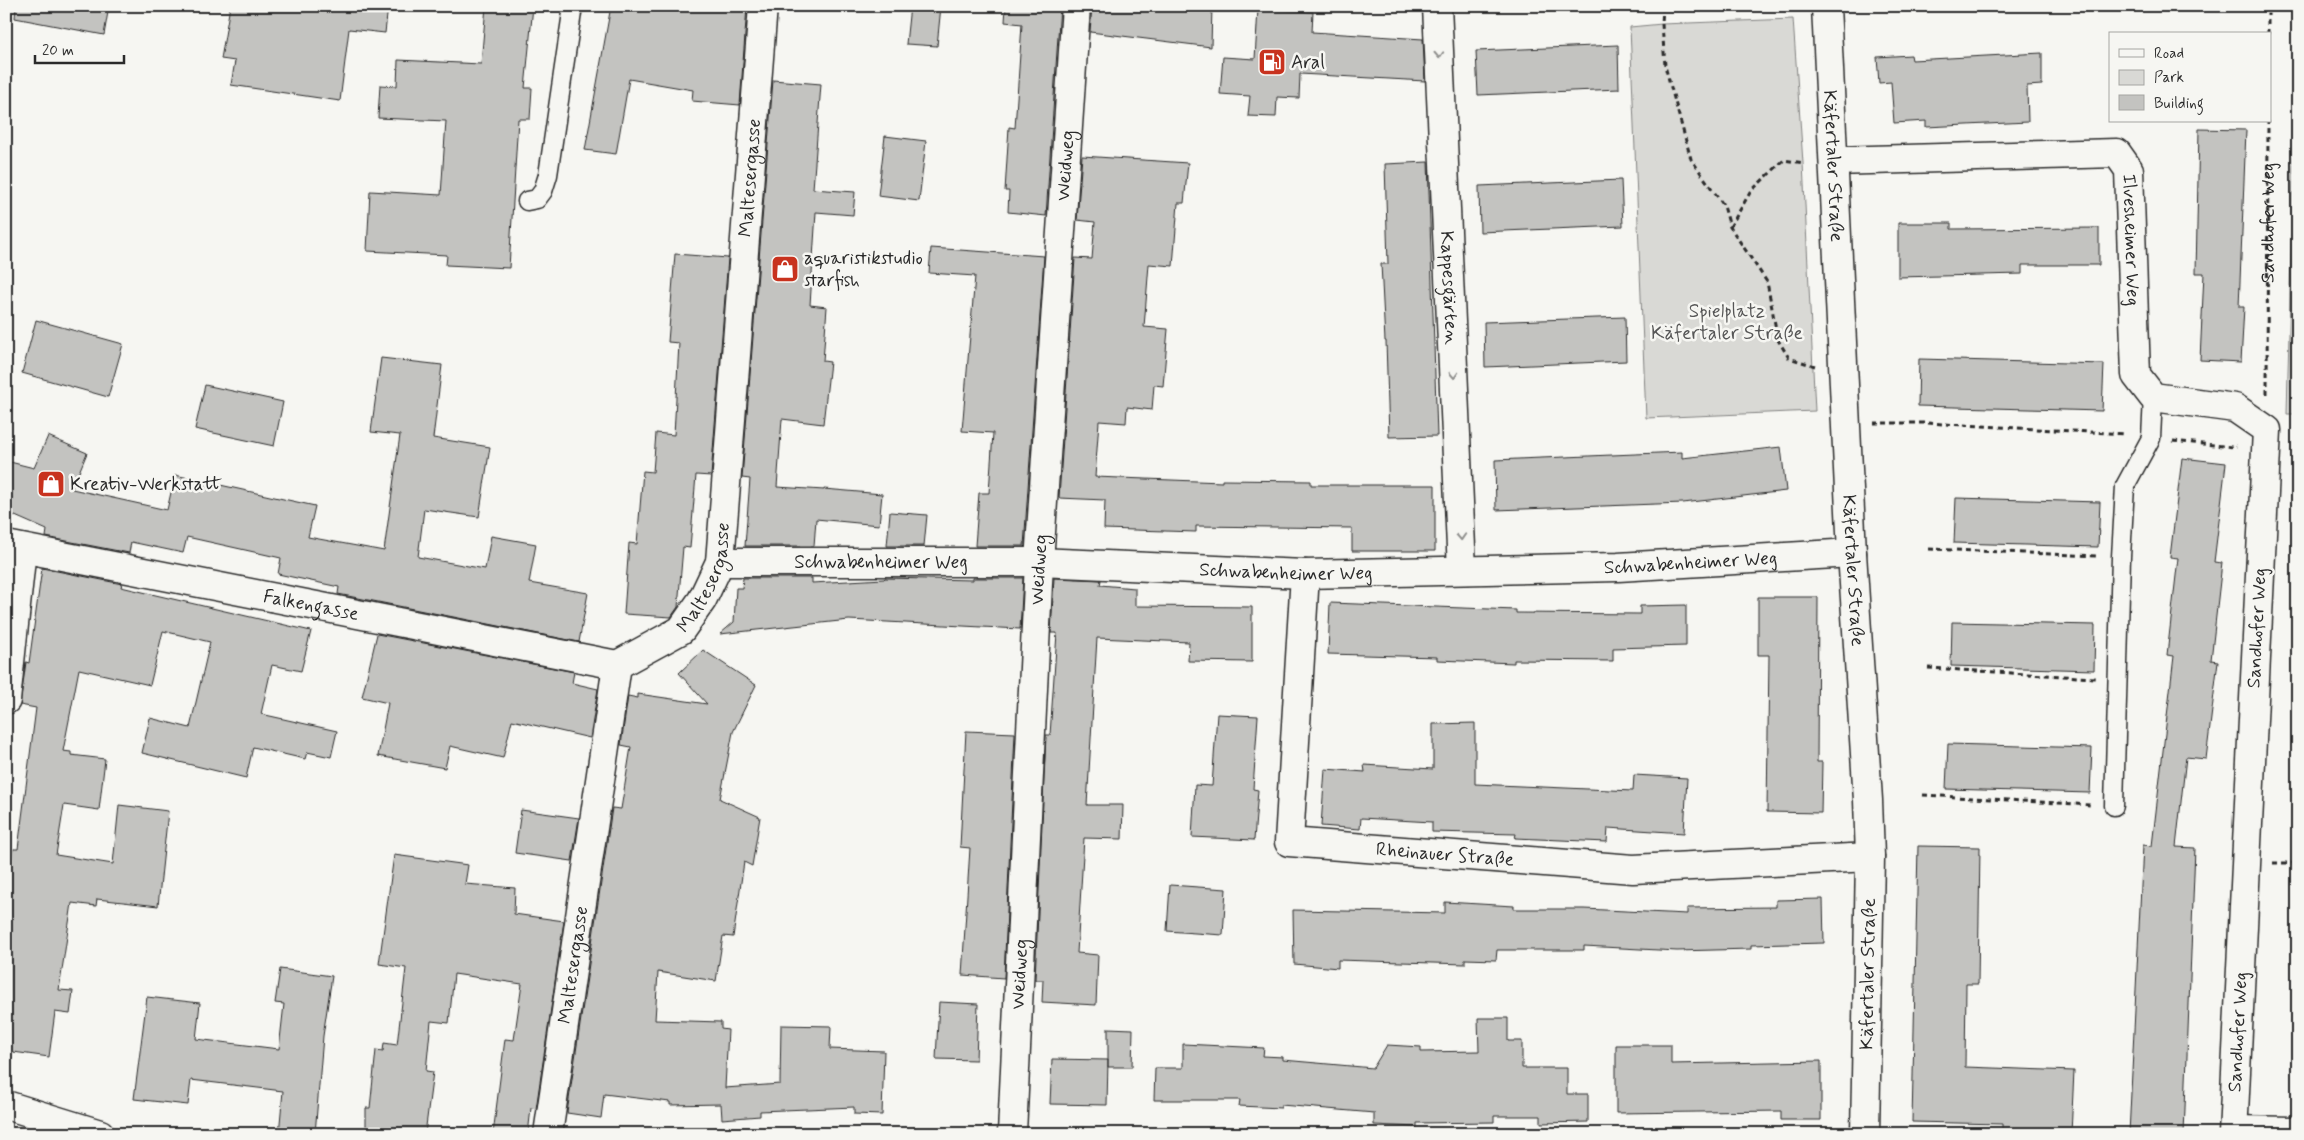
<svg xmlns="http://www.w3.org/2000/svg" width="2304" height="1140" font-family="Mynerve,sans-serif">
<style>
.green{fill:#d9d9d5;stroke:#828280}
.building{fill:#c3c3c0;stroke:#2b2b2b}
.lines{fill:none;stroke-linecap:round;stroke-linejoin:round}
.lane-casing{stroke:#2b2b2b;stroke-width:21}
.street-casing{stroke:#2b2b2b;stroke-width:31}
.path{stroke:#2b2b2b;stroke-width:3;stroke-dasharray:5 4;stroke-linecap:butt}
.lane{stroke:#f6f6f2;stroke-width:18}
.street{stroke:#f6f6f2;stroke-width:28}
.oneway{stroke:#90908e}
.labels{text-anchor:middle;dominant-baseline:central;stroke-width:5;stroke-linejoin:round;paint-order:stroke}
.poi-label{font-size:19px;fill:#2b2b2b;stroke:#f6f6f2;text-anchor:start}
.street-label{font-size:19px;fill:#2b2b2b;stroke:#f6f6f2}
.park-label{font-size:19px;fill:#565656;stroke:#f6f6f2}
</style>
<rect width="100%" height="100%" fill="#f6f6f2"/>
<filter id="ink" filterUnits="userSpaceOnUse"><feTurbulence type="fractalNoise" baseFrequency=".02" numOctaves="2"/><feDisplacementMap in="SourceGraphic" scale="10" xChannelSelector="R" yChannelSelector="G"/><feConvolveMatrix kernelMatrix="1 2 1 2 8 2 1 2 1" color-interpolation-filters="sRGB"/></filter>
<g filter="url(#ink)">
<path class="green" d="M2297 6 2298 414H2287Z
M1793 19 1803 163 1815 411 1646 418 1630 27 1662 24Z"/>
<path class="building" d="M16 6H109L104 35 15 18Z
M230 6H388L385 33 349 29 340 101 231 85 235 61 221 59Z
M486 6H533L525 88H532L530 119H518L509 268 446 265 447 255 367 251 370 191 441 195 446 121 378 118 380 85 397 86 398 60 481 64Z
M611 6H747L740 105 692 101 693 90 629 79 616 154 585 150Z
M910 6H941L937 46 906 44Z
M1006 6H1060L1046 216 1008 212 1009 191H1005L1009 127 1015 128 1022 24 1005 22Z
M1092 6H1212L1211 47 1090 32Z
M1258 9 1313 12 1312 32 1423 39 1425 81 1300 74 1299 98 1277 97 1276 117 1248 116 1250 96 1220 94 1223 57 1255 59Z
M1618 45 1619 89 1478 95 1476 51Z
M2042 53V85L2027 86 2028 122 1926 127V121L1894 123 1891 82 1879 83 1877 57 1911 55 1912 60Z
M773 80 821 84 813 189 855 192 853 215 816 212 810 305 827 307 823 361 830 362 823 424 782 419 777 487 824 490V489L882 494 879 525 816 519 814 546H745L750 479 742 478Z
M2199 129 2246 130 2239 307H2244L2241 362 2200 360 2204 273H2196Z
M885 136 926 141 919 201 878 196Z
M1082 156 1188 163 1184 203H1178L1173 266 1149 264 1144 327 1168 329 1163 386 1154 385 1152 410 1127 407 1126 423 1099 421 1095 477 1222 482V480L1311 481V485H1435V551H1352V528L1196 526V532L1104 529 1105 500 1059 498 1075 258 1092 259 1095 222 1077 220Z
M1428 162 1437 436 1389 437 1386 341H1385L1381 264H1388L1385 164Z
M1621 180 1623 226 1480 232 1479 186Z
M1898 223H1951V229L2099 228V265H2022V274L1898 277Z
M931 248 1044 256 1024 546H975L979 493H989L993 433 962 431 975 276 929 273Z
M675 254 728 258 711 476 696 475 690 548 683 547 678 607 671 617 624 614 629 543 637 544 643 471 653 472 656 433 674 435 679 343 668 342Z
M1625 317 1626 361 1485 367 1484 322Z
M36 320 123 344 108 397 22 373Z
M381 358 442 365 433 438 490 447 479 517 424 509 418 557 485 569 491 536 536 544 529 583 588 593 579 642 338 594 339 587 278 574 281 558 187 537 183 553 131 542 129 553 46 537 47 530 6 512V461L34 468 48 436 87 453 72 489 167 510 175 475 315 506 308 537 384 551 400 435 371 432Z
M1919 359 2104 364 2102 411 1918 406Z
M205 385 283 402 274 446 195 429Z
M1781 447 1786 491 1683 503 1496 510 1495 460 1682 452V458Z
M2182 458 2226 463 2214 562 2222 563 2211 660 2218 661 2206 759 2186 757 2176 847 2195 848 2184 1134H2129L2143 845 2152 846 2174 656 2167 655 2178 558 2170 557Z
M1956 498 2100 502 2098 547 1954 543Z
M890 512 927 515 924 546H887Z
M42 568 122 584 121 587 311 631 301 671 272 665 261 714 337 731 331 757 307 752 305 759 253 747 246 778 142 753 150 718 190 728 210 642 163 631 150 685 79 669 63 751 71 752V755L105 759 99 810 64 805 56 855 113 864 119 805 168 811 158 906 97 899 96 906 72 903 59 990 73 991 70 1014 55 1012 49 1057 6 1051V896L13 849H18L36 708 20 705 26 662 29 663Z
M743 578H812V583L884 579 885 578 973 580V578H1023L1020 629 849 620 720 634 734 622 736 588H742Z
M1054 578 1101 580 1100 585 1135 588V606L1252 607V662L1188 661 1189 642 1097 638 1087 805H1123L1122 839 1084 838 1077 953 1098 955 1096 1005 1042 1002 1043 980H1035L1046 735H1050L1057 633H1051Z
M1758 597H1818L1817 762H1822L1821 813 1767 812 1769 655H1758Z
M1330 603 1516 610V613L1640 614V606L1686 605V646L1613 648V661L1514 660V663L1437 660V657L1328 654Z
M1952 622 2095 625 2094 670 1951 666Z
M377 634 574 672 572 683 598 689 590 738 512 720 503 758 450 746 445 768 378 756 388 703 362 697Z
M703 650 756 685 733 732 720 799 760 817 752 866 744 862 733 937 723 936 716 981 658 972 655 1020 721 1022V1029L728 1030 725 1088 780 1084 781 1025 831 1026 830 1049 884 1051 882 1115 854 1114V1107L760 1111V1116L722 1119 721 1104 670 1105V1102L604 1094 601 1118 567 1113 612 808 621 809 631 747 621 745 628 696 638 698V694L707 704 679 673Z
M1217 714 1258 716 1253 789 1258 790 1254 840 1192 837 1195 785 1212 786Z
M1475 723V784L1633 791 1634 775 1687 778 1684 833 1608 828 1607 842 1515 838 1516 834 1432 832V822L1361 818 1360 829 1321 826 1325 769 1365 772 1364 765 1433 769V724Z
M966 731 1015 733 1004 978 962 975 970 848 960 847Z
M1948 744 2092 748 2090 793 1946 789Z
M521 810 579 818 572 861 515 853Z
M1918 846 1980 847 1978 984H1966L1965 1067 2074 1071 2071 1134 2002 1131V1124L1912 1122Z
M394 855 468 865 465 884 515 888 514 914 564 921 536 1109 531 1108 528 1134H493L505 1039 514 1040 522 984 454 974 449 1023 431 1021 426 1071 433 1072 425 1134H366V1108H370L376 1050 383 1051 384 1043 397 1045 406 968 379 964Z
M1170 885 1226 889 1223 935 1167 931Z
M1823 899 1824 943 1751 945V949L1677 951 1584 946V950H1497L1496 960 1465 959V964L1338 960V968L1294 964 1293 910 1445 913V902L1514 906V909H1584L1687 914V908L1776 907V900Z
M280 969 332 976 323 1036 315 1134H279L283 1091 191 1080 188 1105 134 1099 147 997 200 1003 196 1039 279 1049 284 1004 275 1003Z
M939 1002 978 1004 976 1060 936 1059Z
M1478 1018H1508V1041H1522V1068H1567V1094H1588V1122L1541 1123V1116H1494V1122L1417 1123V1127L1374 1125V1113L1281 1105V1108L1239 1106 1240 1100H1154L1155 1068H1183V1044L1264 1048 1263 1056 1283 1057V1060L1373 1068 1387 1045 1421 1047V1052L1479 1051Z
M1108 1028 1133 1029 1132 1067H1108Z
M1616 1045H1671V1064L1821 1061V1120H1781V1111L1616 1113Z
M1052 1059 1108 1060 1107 1105 1050 1104Z"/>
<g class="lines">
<defs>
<path id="lane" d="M527 201 537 199 543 191 548 175 573 6
M2114 806 2121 557 2125 486 2151 438 2153 397
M2233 1125 2298 1126"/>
<g id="street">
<path id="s2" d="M1437 6 1462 570"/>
<path id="s3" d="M1826 6 1852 553 1868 800 1870 857 1865 1134"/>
<path id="s4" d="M1834 161 2117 153 2129 170 2136 375 2153 397 2235 408 2267 430 2233 1134"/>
<path id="s5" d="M6 545 617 665"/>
<path id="s6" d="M720 562H1039L1305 574 1618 567 1852 553"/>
<path id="s7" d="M1305 574 1289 842 1633 869 1870 857"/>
<path d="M6 700 22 549"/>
<path d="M6 1105 100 1134"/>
<path id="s8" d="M1012 1133 1039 562 1076 6"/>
<path id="s9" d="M548 1134 617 665 681 630 702 600 720 562 763 6"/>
</g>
</defs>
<use href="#lane" class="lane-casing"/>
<use href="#street" class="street-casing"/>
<g class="path">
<path d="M1663 6 1662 24 1665 66 1691 159 1724 206 1730 227 1767 282 1778 340 1789 358 1815 366"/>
<path d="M2268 34V6"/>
<path d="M1730 227 1751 191 1784 160 1804 163"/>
<path id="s1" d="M2267 394 2268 121"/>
<path d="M1874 423H1926L2125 434"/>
<path d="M2173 441 2233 447 2236 446"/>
<path d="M1929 549 2098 556"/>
<path d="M1928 668 2095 678"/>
<path d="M1923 795 2091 805"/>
<path d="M2273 863H2298"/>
</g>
<use href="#lane" class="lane"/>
<use href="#street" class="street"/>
</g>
<defs><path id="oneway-chevron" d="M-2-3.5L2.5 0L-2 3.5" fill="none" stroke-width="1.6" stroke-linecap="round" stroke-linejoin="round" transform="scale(1.25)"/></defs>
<g class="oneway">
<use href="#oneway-chevron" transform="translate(1439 55) rotate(87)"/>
<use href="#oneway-chevron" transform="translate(1454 375) rotate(87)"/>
<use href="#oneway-chevron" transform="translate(1461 537) rotate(87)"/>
</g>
</g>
<defs>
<symbol id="fuel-square" viewBox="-11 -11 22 22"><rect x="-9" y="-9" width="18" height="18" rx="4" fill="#c8321e" stroke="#f6f6f2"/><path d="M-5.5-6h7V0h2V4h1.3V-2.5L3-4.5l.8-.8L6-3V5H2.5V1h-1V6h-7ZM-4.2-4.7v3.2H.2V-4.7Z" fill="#fff"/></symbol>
<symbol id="shop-square" viewBox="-11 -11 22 22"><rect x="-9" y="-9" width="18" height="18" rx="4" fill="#c8321e" stroke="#f6f6f2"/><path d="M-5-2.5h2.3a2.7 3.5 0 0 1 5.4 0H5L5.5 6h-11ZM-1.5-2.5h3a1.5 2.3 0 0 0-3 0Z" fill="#fff"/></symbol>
</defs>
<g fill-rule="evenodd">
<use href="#fuel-square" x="1256" y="46" width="32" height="32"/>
<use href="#shop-square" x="769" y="253" width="32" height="32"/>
<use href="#shop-square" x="35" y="468" width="32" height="32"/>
</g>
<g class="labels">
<g class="poi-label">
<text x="1291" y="62">Aral</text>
<text x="804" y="258">aquaristikstudio<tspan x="804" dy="22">starfish</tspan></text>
<text x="70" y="484">Kreativ-Werkstatt</text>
</g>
<g class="street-label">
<text stroke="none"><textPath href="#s8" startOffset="969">Weidweg</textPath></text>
<text stroke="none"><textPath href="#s3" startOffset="160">Käfertaler Straße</textPath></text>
<text stroke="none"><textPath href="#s9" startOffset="1011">Maltesergasse</textPath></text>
<text stroke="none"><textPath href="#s1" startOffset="171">Sandhofer Weg</textPath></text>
<text stroke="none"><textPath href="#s4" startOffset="374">Ilvesheimer Weg</textPath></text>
<text stroke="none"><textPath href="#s2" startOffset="282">Kappesgärten</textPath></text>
<text stroke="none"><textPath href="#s6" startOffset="161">Schwabenheimer Weg</textPath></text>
<text stroke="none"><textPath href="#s6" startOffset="971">Schwabenheimer Weg</textPath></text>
<text stroke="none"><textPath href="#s8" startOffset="564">Weidweg</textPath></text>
<text stroke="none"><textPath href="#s6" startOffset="566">Schwabenheimer Weg</textPath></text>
<text stroke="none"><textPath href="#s3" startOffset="565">Käfertaler Straße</textPath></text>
<text stroke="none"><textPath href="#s9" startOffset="606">Maltesergasse</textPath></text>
<text stroke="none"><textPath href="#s5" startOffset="311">Falkengasse</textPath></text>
<text transform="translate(2257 628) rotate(-87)">Sandhofer Weg</text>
<text stroke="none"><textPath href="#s7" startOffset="425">Rheinauer Straße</textPath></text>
<text stroke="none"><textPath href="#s9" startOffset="171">Maltesergasse</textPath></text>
<text stroke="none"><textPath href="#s8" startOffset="159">Weidweg</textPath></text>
<text transform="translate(1868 974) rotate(-89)">Käfertaler Straße</text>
<text transform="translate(2238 1032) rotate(-87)">Sandhofer Weg</text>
</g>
<g class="park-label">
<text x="1727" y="311">Spielplatz<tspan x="1727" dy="22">Käfertaler Straße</tspan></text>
</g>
</g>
<rect width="2304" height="1140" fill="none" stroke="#f6f6f2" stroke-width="25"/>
<rect x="12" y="12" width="2279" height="1115" fill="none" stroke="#2b2b2b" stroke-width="2" filter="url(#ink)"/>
<rect x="2109" y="32" width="162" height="90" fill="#f6f6f2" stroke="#a5a5a2"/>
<rect x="2119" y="49" width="25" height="8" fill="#f6f6f2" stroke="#a5a5a2"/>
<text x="2154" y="58" font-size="15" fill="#2b2b2b">Road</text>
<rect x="2119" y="70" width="25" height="15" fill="#d9d9d5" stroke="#a5a5a2"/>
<text x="2154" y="82" font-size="15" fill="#2b2b2b">Park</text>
<rect x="2119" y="95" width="25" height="15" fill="#c3c3c0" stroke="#a5a5a2"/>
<text x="2154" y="108" font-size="15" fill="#2b2b2b">Building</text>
<path d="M35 55v8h89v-8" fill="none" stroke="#2b2b2b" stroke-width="2.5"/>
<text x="42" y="55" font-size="15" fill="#2b2b2b" stroke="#f6f6f2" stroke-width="4" paint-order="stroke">20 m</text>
</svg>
